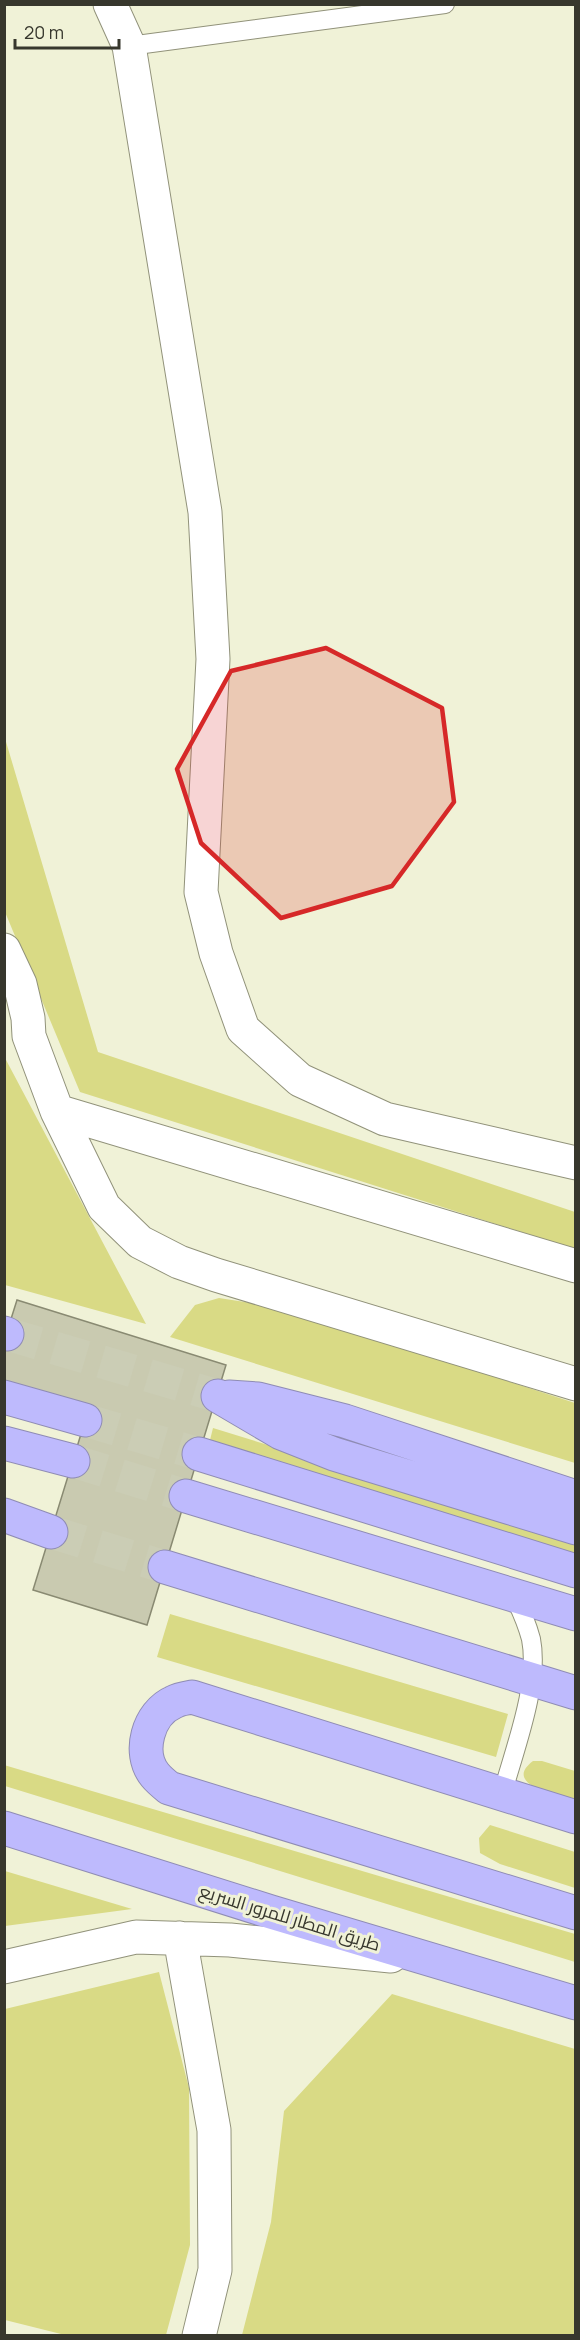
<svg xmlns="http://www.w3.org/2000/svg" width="580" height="2340" font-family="Manrope,Cairo,sans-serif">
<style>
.green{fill:#d9da85}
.building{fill:#c9cab0;stroke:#898a72;stroke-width:1.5}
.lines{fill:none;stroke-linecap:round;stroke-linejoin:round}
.motorway-tunnel{stroke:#cbcdb5;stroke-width:33;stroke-dasharray:33 16;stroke-linecap:butt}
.service-casing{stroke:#91927a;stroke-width:20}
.minor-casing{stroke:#91927a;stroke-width:35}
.tertiary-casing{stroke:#91927a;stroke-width:35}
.motorway-casing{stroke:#8f8cb4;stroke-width:35}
.service{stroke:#fff;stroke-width:18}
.minor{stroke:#fff;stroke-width:33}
.tertiary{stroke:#fff;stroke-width:33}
.motorway{stroke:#bebafd;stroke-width:33}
.marked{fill:#d62828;fill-opacity:0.2;stroke:#d62828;stroke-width:4.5;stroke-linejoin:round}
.labels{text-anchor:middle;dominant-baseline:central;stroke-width:6;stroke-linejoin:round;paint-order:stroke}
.street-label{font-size:18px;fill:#37372d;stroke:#f0f2d7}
</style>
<rect width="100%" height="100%" fill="#f0f2d7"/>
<path class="green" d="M4 735 98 1052 575 1212V1249L80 1092 5 912Z
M4 1058H5L146 1324 5 1285Z
M219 1298 284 1308 575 1403V1463L170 1337 195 1305Z
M213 1428 575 1540V1561L208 1448Z
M170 1614 508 1714 496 1757 157 1657Z
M533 1761H542L575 1771V1801C560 1796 501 1785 533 1761Z
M4 1765 575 1934V1962L5 1786Z
M490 1825 575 1852V1888L500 1864 480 1853 479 1838Z
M5 1871 132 1909 5 1926Z
M159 1972 189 2088 190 2245 166 2335H65L5 2320V2009Z
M392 1994 575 2049V2335H242L271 2222 284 2111Z"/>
<path class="building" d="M17 1300 226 1365 147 1625 33 1590 89 1408 4 1382V1341Z"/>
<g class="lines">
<path class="motorway-tunnel" d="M7 1334 218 1396
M85 1420 199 1454
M73 1461 186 1496
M51 1532 165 1567"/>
<defs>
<path id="service" d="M129 46 445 4
M502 1795C514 1750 540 1685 531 1639 527 1624 521 1610 514 1596"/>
<path id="minor" d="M110 4 129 46 205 512 213 659 201 892 216 953 243 1029 300 1080 385 1119 576 1163
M4 950 20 984 28 1018 29 1036 57 1111 104 1207 140 1242 179 1262 216 1275 576 1384
M57 1111 576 1266"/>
<path id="tertiary" d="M180 1938 214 2130 215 2270 199 2336
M4 1967 136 1937 230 1940 391 1956"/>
<path id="motorway" d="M4 1333 7 1334
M218 1396 281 1433 334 1454 576 1528
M4 1397 85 1420
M229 1397 258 1399 345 1421 576 1497
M4 1443 73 1461
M199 1454 576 1571
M186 1496 576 1614
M4 1515 51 1532
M165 1567 576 1693
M576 1817 192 1697C186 1698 179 1699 174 1702 148 1713 137 1753 155 1775 159 1780 164 1784 169 1788L576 1913
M4 1828 271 1912 576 2003"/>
</defs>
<use href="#service" class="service-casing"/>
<use href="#minor" class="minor-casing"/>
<use href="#tertiary" class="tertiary-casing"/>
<use href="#motorway" class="motorway-casing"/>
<use href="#service" class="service"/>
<use href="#minor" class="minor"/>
<use href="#tertiary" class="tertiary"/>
<use href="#motorway" class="motorway"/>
</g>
<path class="marked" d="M326 648 442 708 454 802 392 886 281 918 201 843 177 769 231 671Z"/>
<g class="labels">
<g class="street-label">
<text transform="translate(290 1917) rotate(17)">طريق المطار للمرور السريع</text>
</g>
</g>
<rect width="580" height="2340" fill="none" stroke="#37372d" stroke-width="12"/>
<path d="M15 39v9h104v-9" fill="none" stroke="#37372d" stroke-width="3"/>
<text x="24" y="39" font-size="18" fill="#37372d" stroke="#f0f2d7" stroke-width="4.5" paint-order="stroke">20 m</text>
</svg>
